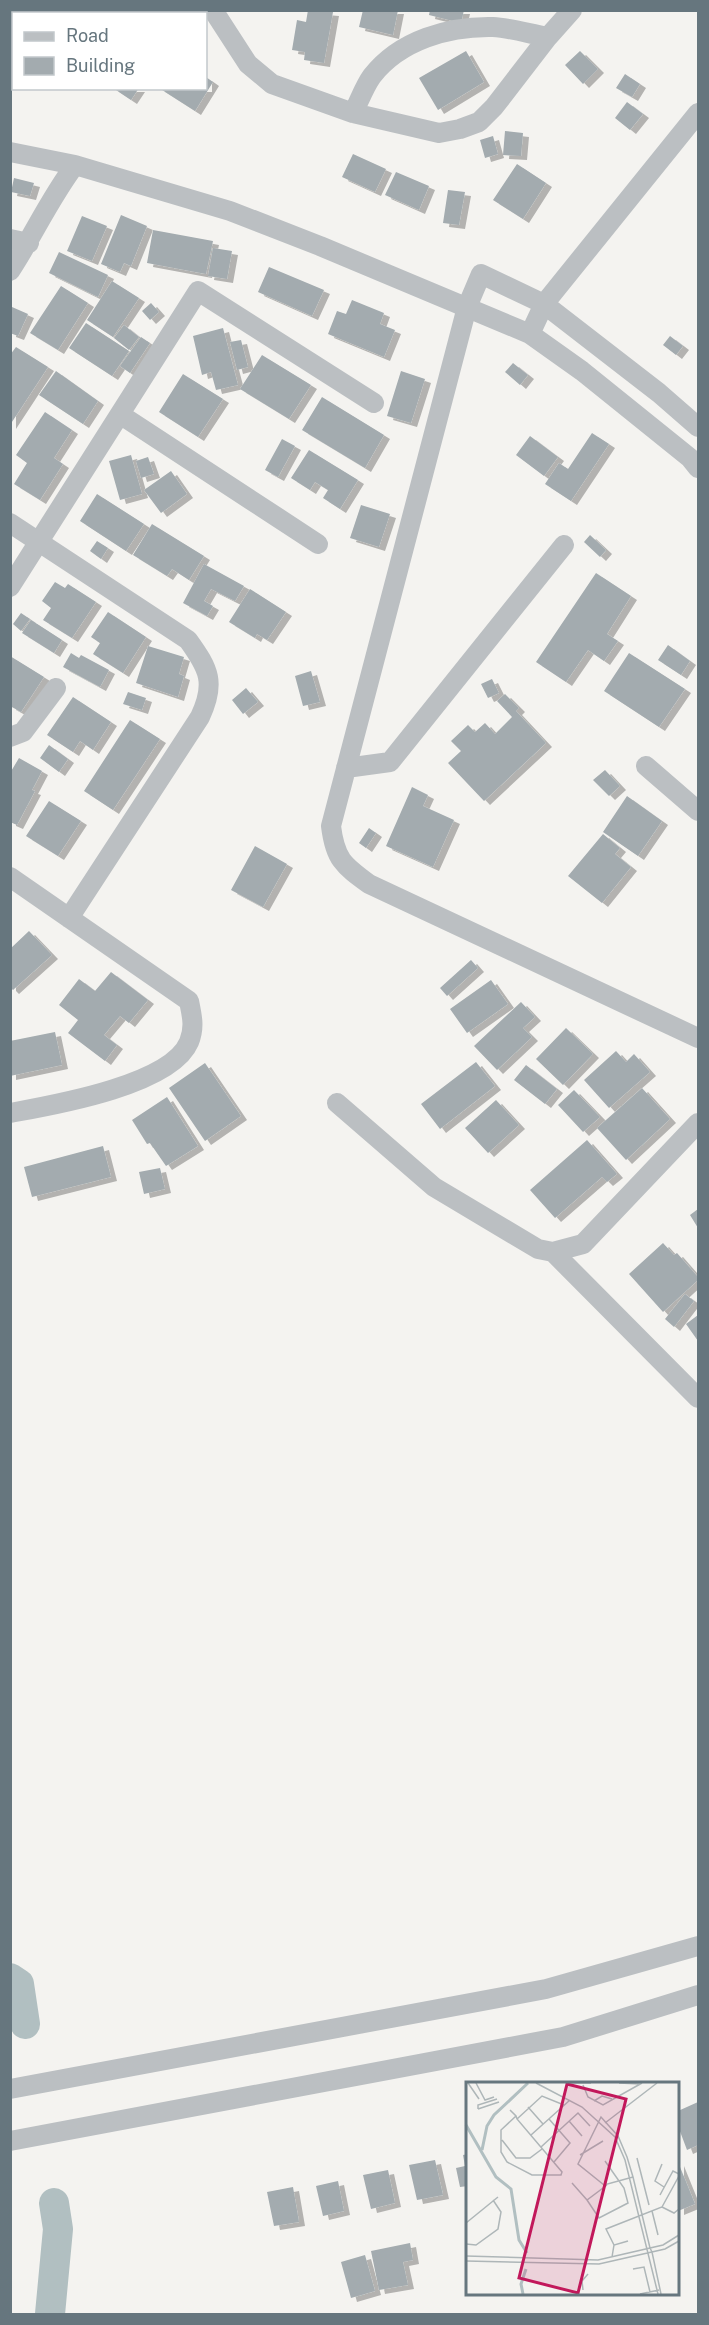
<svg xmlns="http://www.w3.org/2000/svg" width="709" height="2325" font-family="'Public Sans',sans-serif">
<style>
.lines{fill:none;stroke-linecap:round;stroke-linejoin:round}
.river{stroke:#b1bfc1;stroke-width:30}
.building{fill:#a3abaf;filter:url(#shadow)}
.minor{stroke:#bbbfc2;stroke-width:20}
.inset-river{fill:none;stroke:#b1bfc1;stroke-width:3}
.inset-road{fill:none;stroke:#aeb6b8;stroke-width:1.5}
.view{fill:#c2185b;fill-opacity:0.15;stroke:#c2185b;stroke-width:3}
.inset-edge{fill:none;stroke:#66767e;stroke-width:3}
</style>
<defs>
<filter id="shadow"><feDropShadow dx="6" dy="4" stdDeviation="0" flood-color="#0004"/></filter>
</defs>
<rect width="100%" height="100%" fill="#f4f3f0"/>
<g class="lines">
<path class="river" d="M10 1978 19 1984 25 2024
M50 2314 58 2229 54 2203"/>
</g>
<path class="building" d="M308 10 333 12 324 63 304 60 305 52 292 50 297 20 306 22Z
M363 10H398L393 35 359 27Z
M430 10H464L461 23 429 15Z
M12 23 14 49 10 51V24Z
M466 51 484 82 438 110 419 78Z
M580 51 598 69 583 84 565 65Z
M625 74 640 84 632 97 616 88Z
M206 77 213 82 195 111 159 88H206Z
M113 88H139L131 100Z
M627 102 643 114 630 130 615 118Z
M505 131 523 133 521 156 503 155Z
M493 136 498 154 485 158 480 140Z
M353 154 386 169 375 192 342 177Z
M517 164 546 183 523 219 493 200Z
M396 172 429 186 419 210 385 195Z
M14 178 34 183 30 196 11 192Z
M448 190 465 192 459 225 443 223Z
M121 215 147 226 131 266 124 263 120 272 101 264Z
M82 216 107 226 92 261 67 251Z
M153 230 213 241 206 274 147 263Z
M213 248 232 251 227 279 208 276Z
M59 252 108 275 98 297 49 273Z
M269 267 324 290 312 316 258 292Z
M112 281 139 298 113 337 87 320Z
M61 286 88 303 58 350 30 333Z
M352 300 384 313 380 324 395 330 384 357 328 334 337 311 346 314Z
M151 303 159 312 150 320 142 311Z
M12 307 28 314 18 336 10 333Z
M86 323 129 351 112 376 69 348Z
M124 325 139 337 129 350 114 338Z
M223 328 238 385 216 390 211 372 202 375 193 336Z
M670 336 683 346 676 355 663 345Z
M141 337 150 343 130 373 120 366Z
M241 340 248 367 237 370 230 342Z
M16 347 48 367 10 425V355Z
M262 355 311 385 289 419 240 389Z
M513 363 528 375 520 385 505 372Z
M56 371 98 401 83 424 39 395Z
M401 371 425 379 411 423 387 416Z
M183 374 223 399 198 437 159 412Z
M322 397 384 435 365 468 302 430Z
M45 412 72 430 54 458 63 464 40 500 14 484 27 463 16 455Z
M592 433 609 444 571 501 545 484 559 463 568 469Z
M530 436 558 457 544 476 516 455Z
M282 439 295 446 278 477 265 470Z
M309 450 358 480 340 509 323 498 328 490 315 482 310 490 291 478Z
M131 455 142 494 120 500 109 461Z
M148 457 154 474 141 478 136 461Z
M171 471 187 494 161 513 144 490Z
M97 494 144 524 126 551 80 521Z
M361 505 390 514 379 547 350 538Z
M152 524 204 556 189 580 172 569 167 576 133 555Z
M590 535 606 550 600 557 584 542Z
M97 541 108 548 101 559 90 551Z
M204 564 244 586 235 601 211 589 204 601 213 606 207 616 183 603Z
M596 573 631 596 607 634 618 641 604 661 588 650 566 682 536 662Z
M55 582 65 588 68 584 96 602 72 638 43 620 51 608 42 601Z
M250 589 286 612 267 640 257 634 255 638 229 622Z
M108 612 146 637 123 673 93 654 100 643 91 637Z
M21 613 30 619 21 631 13 624Z
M31 620 62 640 54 653 22 633Z
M668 645 690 661 681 675 658 660Z
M148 646 184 657 179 674 184 676 178 697 136 683Z
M71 653 79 658 81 655 109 670 100 687 63 667Z
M629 653 685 689 659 727 604 691Z
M10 656 44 677 21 712 10 706Z
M311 671 320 702 303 706 295 676Z
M492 679 499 693 488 698 481 684Z
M246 688 258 702 243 714 232 700Z
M128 692 146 698 142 710 123 704Z
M505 694 519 708 516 711 546 743 484 801 448 763 461 751 451 741 468 725 475 732 485 723 495 734 512 717 497 701Z
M73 697 111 722 93 750 80 741 73 752 47 735Z
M130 720 160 739 113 810 84 791Z
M49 745 68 759 59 772 40 758Z
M19 758 42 771 32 790 35 791 17 825 10 822V773Z
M605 770 620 786 609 796 593 780Z
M412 787 428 795 423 806 454 820 433 867 386 846Z
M627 796 662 821 638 856 603 832Z
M49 801 81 821 58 856 26 836Z
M369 828 376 833 366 848 359 843Z
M603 834 620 848 615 854 631 867 602 903 568 876Z
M255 846 287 864 263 907 231 890Z
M29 931 52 955 13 990 10 987V949Z
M471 960 478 968 447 996 440 988Z
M111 972 148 1000 129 1023 120 1016 104 1035 117 1045 105 1061 68 1033 78 1020 59 1005 79 979 95 991Z
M491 980 508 1004 467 1033 450 1009Z
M521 1002 535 1017 523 1028 532 1037 497 1070 474 1046Z
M566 1028 593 1054 563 1085 536 1059Z
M55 1032 62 1065 10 1076V1041Z
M616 1051 626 1062 634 1054 650 1072 609 1108 584 1080Z
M476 1062 495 1086 440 1129 421 1104Z
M205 1063 241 1116 205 1141 169 1088Z
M526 1065 557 1089 545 1104 514 1080Z
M642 1088 670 1119 626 1160 597 1128Z
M574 1090 600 1117 583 1132 558 1105Z
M167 1097 198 1146 166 1166 150 1143 147 1144 132 1120Z
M496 1100 519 1125 488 1153 465 1128Z
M587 1140 617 1174 607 1182 602 1177 555 1218 530 1190Z
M103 1146 111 1177 32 1197 24 1167Z
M160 1168 165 1189 144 1194 139 1172Z
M698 1209V1228L690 1215Z
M663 1243 674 1255 677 1253 698 1277V1280L663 1312 629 1274Z
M685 1294 694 1301 674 1327 665 1319Z
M698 1315V1341L686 1324Z
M698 2102V2145L687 2150 678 2126V2111Z
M468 2154V2186L460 2187 456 2168 465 2166 463 2155Z
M435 2160 443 2195 417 2200 409 2165Z
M678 2162 695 2204 678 2211Z
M388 2170 395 2203 371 2209 363 2175Z
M338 2181 344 2211 323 2216 316 2186Z
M293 2187 299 2222 274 2226 267 2192Z
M410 2243 413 2260 403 2262 408 2285 379 2290 371 2251Z
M365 2255 375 2291 351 2298 341 2262Z"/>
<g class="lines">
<path class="minor" d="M213 10 248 64 272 84 353 113 439 133 460 129 479 122 494 107 548 37 572 10
M353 113C359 102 364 87 372 76 400 40 449 26 493 27 511 28 530 34 548 37
M10 152 75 165 230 211 320 246 530 334 582 371 690 458 698 468
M10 239 29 243
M10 271C33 236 50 198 75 165
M530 334 544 304 698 113
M121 415 318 544
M698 427 659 393 544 304 481 274 467 307 331 826C335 859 343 865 369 884L698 1038
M10 523 188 640C209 669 216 683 200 717L69 918
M10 587 198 291 374 403
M10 737 23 732 56 688
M646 766 698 811
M346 768 390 762 564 545
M10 877 189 1001C192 1016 195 1027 189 1042 171 1085 54 1105 10 1113
M337 1103 434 1187 538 1249 553 1252 583 1244 698 1123
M553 1252 698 1398
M10 2089 546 1989 698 1946
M10 2141 563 2037 698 1995"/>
</g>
<g transform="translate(466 2082)">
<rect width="213" height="213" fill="#f4f3f0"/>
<path class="inset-river" d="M0 43 30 95 45 107 53 158 61 171M16 68 21 44 28 33 62 1M57 212 55 202 60 187"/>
<path class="inset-road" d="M2 1 13 17M10 1 19 18 28 15M70 1 116 25 149 55 159 78 192 212M104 1H125M153 1 174 2M117 3 122 15 137 23 176 1M128 19 136 14 146 17M62 25 77 42M12 27V23L31 17M12 27 33 20M44 28 50 34 51 37 96 90 95 93H66L41 80 35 70V48L50 34M51 37 76 14 98 23M83 37 104 61 88 80M103 39 116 54M139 41 191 1M65 53 104 18M36 58 50 76H64L76 67M75 65 112 31 124 44M114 73 137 59M171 76 183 123M196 82 189 99 198 105M167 95 138 103 112 82 135 35 152 54 161 75 167 95 184 166 186 170 195 212M106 101 121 118 141 103M194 113 207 89 213 92M121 118 133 136 162 121 158 106 139 79M196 125 208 131 213 127M186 129 192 153M0 141 32 115M0 162 10 163 32 147 35 130 27 118M148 163 140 147 196 125 213 94M0 174 132 178 197 163 213 153M146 175 148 163 162 159M0 179 133 182 199 167 213 159M167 187 178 185 184 210M117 208 116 199 122 192M174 212 193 208"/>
<path class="view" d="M101 2 160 17 112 211 53 196Z"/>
<rect width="213" height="213" class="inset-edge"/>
</g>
<rect width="709" height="2325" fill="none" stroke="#66767e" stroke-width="24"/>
<rect x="12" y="12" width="195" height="78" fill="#ffffff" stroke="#c2c8cb" stroke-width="1.5"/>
<rect x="24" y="32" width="30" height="9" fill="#bbbfc2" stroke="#c2c8cb" stroke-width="1.5"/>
<text x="66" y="42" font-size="18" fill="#66767e">Road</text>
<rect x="24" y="57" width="30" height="18" fill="#a3abaf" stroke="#c2c8cb" stroke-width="1.5"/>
<text x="66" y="72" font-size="18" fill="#66767e">Building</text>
</svg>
